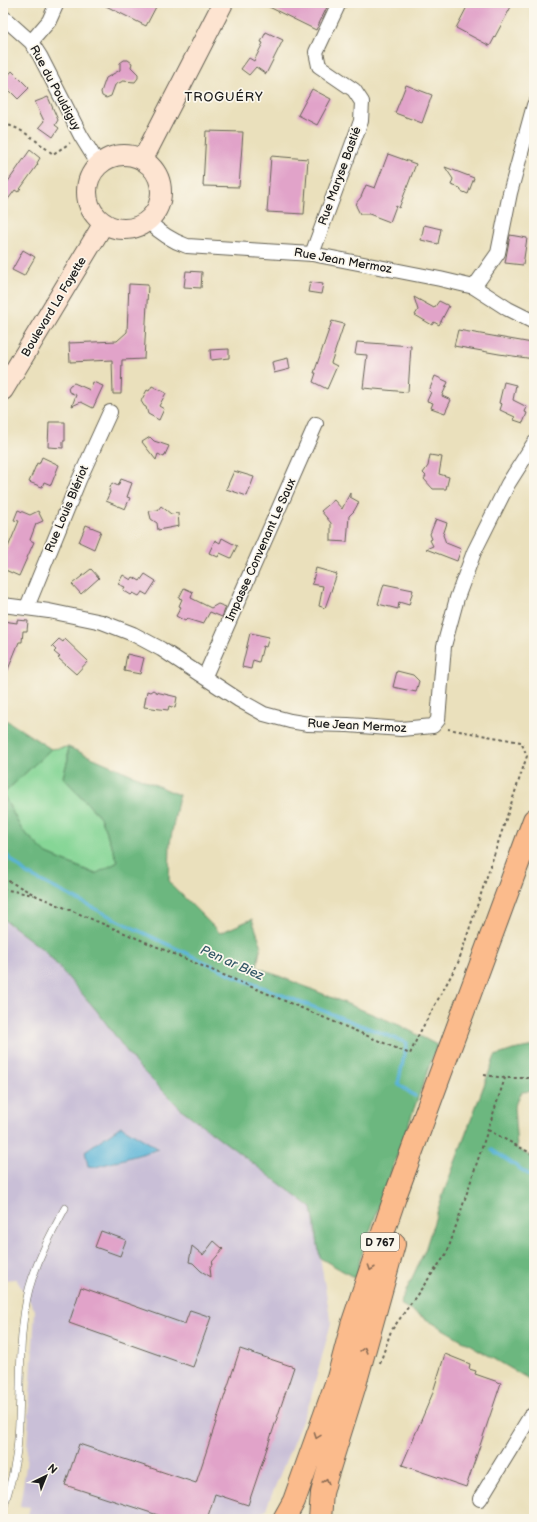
<svg xmlns="http://www.w3.org/2000/svg" width="537" height="1522" font-family="'Balsamiq Sans',sans-serif">
<style>
.industrial{fill:#c9bfd7}
.green{fill:#86d696;stroke:#517959}
.forest{fill:#6cb77f;stroke:#446a4e}
.water{fill:#59b3d7;stroke:#3a687a}
.lines{fill:none;stroke-linecap:round;stroke-linejoin:round}
.stream{stroke:#59b3d7;stroke-width:3.5}
.building{fill:#e1a3c9}
.lane-casing{stroke:#646154;stroke-width:8}
.street-casing{stroke:#646154;stroke-width:16}
.secondary-casing{stroke:#646154;stroke-width:22}
.primary-casing{stroke:#646154;stroke-width:24}
.path{stroke:#646154;stroke-width:2;stroke-dasharray:3 3;stroke-linecap:butt}
.lane{stroke:#fff;stroke-width:7}
.street{stroke:#fff;stroke-width:14}
.secondary{stroke:#fde4d1;stroke-width:20}
.primary{stroke:#fbbb8c;stroke-width:22}
.oneway{stroke:#8c6c54}
.labels{text-anchor:middle;dominant-baseline:central;stroke-width:3.5;stroke-linejoin:round;paint-order:stroke}
.shield{fill:#fbf7ec;stroke:#5f5e5a;stroke-width:1}
.shield-label{font-size:11px;font-weight:bold;fill:#1c1c1c}
.street-label{font-size:12px;fill:#1c1c1c;stroke:#fbf7ec}
.neighbourhood-label{font-size:13px;letter-spacing:1px;fill:#1c1c1c;stroke:#fbf7ec}
.water-label{font-size:13px;font-style:italic;fill:#345867;stroke:#fbf7ec}
</style>
<rect width="100%" height="100%" fill="#fbf7ec"/>
<filter id="ink" filterUnits="userSpaceOnUse"><feTurbulence type="fractalNoise" baseFrequency=".025" numOctaves="2"/><feDisplacementMap in="SourceGraphic" scale="8" xChannelSelector="R" yChannelSelector="G"/><feConvolveMatrix kernelMatrix="1 2 1 2 8 2 1 2 1" color-interpolation-filters="sRGB"/></filter>
<filter id="wash" filterUnits="userSpaceOnUse"><feTurbulence type="fractalNoise" baseFrequency=".012" numOctaves="4" result="noise"/><feDisplacementMap in="SourceGraphic" scale="16" xChannelSelector="R" yChannelSelector="G"/><feGaussianBlur stdDeviation="0.9" result="paint"/><feColorMatrix in="noise" values="0 0 0 0 0 0 0 0 0 0 0 0 0 0 0 0 0 1.4 0 .05"/><feComposite in="paint" operator="in"/></filter>
<g filter="url(#wash)">
<rect width="100%" height="100%" fill="#eae0bc"/>
<path class="industrial" d="M3 919 45 951 97 1011 136 1064 181 1109 312 1208 331 1323 310 1401 266 1509 252 1519H27L30 1507 20 1506 26 1466 35 1310 16 1279 3 1280Z"/>
<path class="green" d="M68 747V759L63 777 100 817 118 862 96 874 47 854 22 830 3 794 51 749Z"/>
<path class="forest" d="M6 720 51 749 3 794 22 830 47 854 95 874 118 862 100 817 63 777 68 759V747L179 795 170 843 169 882 220 933 252 919 261 944 257 967 399 1025 437 1045 360 1259 357 1279 320 1258 312 1208 181 1109 136 1064 97 1011 45 951 3 919V726Z
M534 1046V1091L522 1092 514 1107 517 1148 534 1159V1382L400 1304 425 1250 442 1197 495 1056 513 1050Z"/>
<path class="water" d="M121 1126 159 1149 96 1167 88 1166 85 1151Z"/>
<g class="lines">
<path class="stream" d="M3 852 27 874 131 927 243 980 407 1043 398 1084 415 1096
M492 1150 534 1178"/>
</g>
<g id="blocks">
<path class="building" d="M100 3H158L146 26Z
M261 3H329L316 30Z
M469 3H513L490 46 456 28Z
M266 32 283 40 266 74 256 67 249 75 241 69 249 58 254 61 263 43 261 42Z
M124 60H128L132 63 131 67 138 74V78L135 82 123 81 115 85 111 96 106 98 102 96 101 92 106 78 120 70V63Z
M12 71 29 88 18 99 3 84V81Z
M406 85 432 95 422 123 395 113Z
M312 89 331 99 317 125 298 115Z
M48 97 58 120 55 125 59 128 53 137 39 127 44 121 35 102Z
M206 131 243 132 239 187 203 186Z
M30 150 40 158 37 163 38 164 18 192 15 190 3 206V180L7 183Z
M388 154 416 164 399 208 396 206 390 222 369 214H360L356 206 357 202 361 197 366 185 375 188Z
M271 156 308 159 304 214 267 212Z
M445 167 474 178 468 194 461 191 460 188 451 185 453 179Z
M424 225 441 229 438 244 421 240Z
M510 235 527 238 523 265 505 263Z
M23 250 35 257 24 276 12 270Z
M186 271 202 272 201 288 184 287Z
M310 282 323 284 321 294 308 292Z
M129 284 148 285 144 359 122 360 121 394H113L112 360 70 362 69 343 117 341 127 332Z
M414 297 434 308 439 301 449 306 439 325 434 322 432 325 415 315 418 310Z
M332 321 344 324 331 363 337 366 327 389 313 382 316 373H314Z
M458 330 532 343 531 344 534 345V359L499 354 454 346Z
M357 342 411 346 408 392 363 388 367 355 355 354Z
M229 349V358L211 360 210 350Z
M288 358 290 369 274 373 272 362Z
M435 376 448 382 442 396 451 400 445 413 431 408 433 403 427 401 431 392 429 391Z
M93 382 103 386 93 408 81 402 72 406 76 395 69 392 68 388 70 385 74 383 90 390Z
M504 382 516 385 513 400 527 407 525 412 527 413 523 423 514 420 515 417 500 410 502 404 499 403Z
M152 386 166 393 159 406 164 409 159 420 148 414 146 407 144 406 141 401 147 390 149 391Z
M49 422H65V441H63V448L48 447Z
M150 437 154 441 169 446 164 457 158 454 156 460 142 442Z
M430 455 442 457 439 474 449 477 446 489H433L424 479 426 476 423 473 428 466Z
M42 457 59 465 51 485 44 482 42 487 29 482 37 463 39 464Z
M234 471 254 477 247 496 226 489Z
M121 479 132 483 127 497 130 498 125 509 106 501 110 492 109 490 112 483 118 486Z
M350 493V497L359 502 354 511 349 516 347 542 331 541V523L321 511 334 500 342 509Z
M161 506 171 514 178 513 179 526 158 530 157 523 151 519 149 511 158 510Z
M18 510 30 515 38 511 43 521 36 524 30 540 34 542 19 576 3 569V551L6 552 19 521 14 520Z
M436 519 447 523 443 535 446 543 461 549 457 561 426 549 433 546 430 540 432 539 430 534Z
M86 525 101 531 94 549 79 542Z
M222 538 237 546 231 558 220 553 218 557 209 553 215 540 220 543Z
M316 568 337 574 325 608 319 606 323 586 312 584Z
M91 569 99 578 81 594 72 584Z
M145 574 156 581 147 595 142 592 139 596 133 593 131 595 123 590 125 587 118 584 123 575 131 580 133 577 140 581Z
M384 584 413 590 409 605 399 602 398 609 378 604Z
M184 588 193 592 191 598 211 608 218 604 226 607 222 617 210 612 203 624 187 619 185 621 176 616 181 607 179 606 182 599 179 598Z
M17 620 28 621 27 631H23L22 642H19L7 672 4 671 7 648H3V621L17 623Z
M250 633 269 637 266 647 263 646 259 662 253 660 251 669 242 667Z
M59 639 63 642 65 639 88 661 76 674 58 658 60 657 54 652 56 650 52 646Z
M127 654 144 658 140 674 124 671Z
M397 671 413 675 419 681 416 692 393 687Z
M153 690 156 692 177 697 175 708 169 706 168 710 144 707 147 691 150 692Z
M101 1231 126 1240 120 1256 95 1247Z
M214 1241 223 1249 212 1262 213 1263 210 1267 211 1277 201 1271 193 1263 189 1262 192 1246 203 1255Z
M81 1287 185 1324 190 1310 211 1317 193 1367 69 1323Z
M240 1349 294 1367 248 1505 215 1494 207 1519H170L65 1485 79 1444 196 1483Z
M445 1354 470 1364 469 1369 476 1371 475 1374 501 1383 466 1487 402 1465 432 1395Z"/>
</g>
</g>
<g filter="url(#ink)">
<use href="#blocks" fill-opacity="0" stroke="#646154" stroke-width="1"/>
<g class="lines">
<defs>
<path id="lane" d="M3 1509C10 1487 17 1461 18 1438 22 1388 17 1337 29 1289 37 1260 51 1234 65 1208"/>
<path id="street" d="M3 17 31 42 40 56 81 136 99 165
M31 42 49 21 57 3
M148 221C159 232 172 241 187 246L312 254 440 279 474 287 508 309 534 322
M312 254 361 121 362 102 354 90 319 66 316 52 339 3
M474 287 498 253 510 193 534 105
M3 605 49 611 102 622 133 634 161 649 239 700 264 714 290 721 308 724 348 725 401 729 433 726 438 720 444 646 457 598 474 552 508 484 534 443
M27 607 79 480 110 412
M205 676 316 424
M480 1499 530 1417 534 1414"/>
<path id="secondary" d="M87 192a37 37 0 1 1 74 0a37 37 0 1 1-74 0Z
M143 159 223 3
M3 390 104 223"/>
<path id="primary" d="M284 1519 294 1501 338 1378 352 1325 396 1194 534 820
M320 1519 322 1493 326 1478 354 1388 394 1244"/>
</defs>
<use href="#lane" class="lane-casing"/>
<use href="#street" class="street-casing"/>
<use href="#secondary" class="secondary-casing"/>
<use href="#primary" class="primary-casing"/>
<path class="path" d="M3 125C18 124 41 145 53 154L70 143
M3 878 37 896 410 1054 419 1034 458 963 527 756 521 742 448 729
M3 889 33 895
M484 1075 505 1078H534
M488 1130 534 1155
M380 1363 391 1331 447 1253 505 1078"/>
<use href="#lane" class="lane"/>
<use href="#street" class="street"/>
<use href="#secondary" class="secondary"/>
<use href="#primary" class="primary"/>
</g>
<defs><path id="oneway-chevron" d="M-2-3.5L2.5 0L-2 3.5" fill="none" stroke-width="1.6" stroke-linecap="round" stroke-linejoin="round"/></defs>
<g class="oneway">
<use href="#oneway-chevron" transform="translate(371 1268) rotate(109)"/>
<use href="#oneway-chevron" transform="translate(364 1350) rotate(-74)"/>
<use href="#oneway-chevron" transform="translate(317 1436) rotate(110)"/>
<use href="#oneway-chevron" transform="translate(326 1481) rotate(-75)"/>
</g>
</g>
<g class="labels">
<rect class="shield" x="361" y="1233" width="38" height="18" rx="3"/>
<g class="shield-label">
<text x="380" y="1242">D 767</text>
</g>
<g class="street-label">
<text transform="translate(55 88) rotate(62)">Rue du Pouldiguy</text>
<text transform="translate(340 176) rotate(-70)">Rue Maryse Bastié</text>
<text transform="translate(343 261) rotate(10)">Rue Jean Mermoz</text>
<text transform="translate(54 307) rotate(-59)">Boulevard La Fayette</text>
<text transform="translate(67 509) rotate(-67)">Rue Louis Blériot</text>
<text transform="translate(261 550) rotate(-66)">Impasse Convenant Le Saux</text>
<text transform="translate(357 726) rotate(3)">Rue Jean Mermoz</text>
</g>
<g class="neighbourhood-label">
<text x="224" y="97">TROGUÉRY</text>
</g>
<g class="water-label">
<text transform="translate(232 963) rotate(24)">Pen ar Biez</text>
</g>
</g>
<rect width="537" height="1522" fill="none" stroke="#fbf7ec" stroke-width="16"/>
<g transform="translate(46 1476) rotate(43)" stroke="#fbf7ec" stroke-width="3" paint-order="stroke">
<path d="M0-3L7 15L0 10L-7 15Z" fill="#1c1c1c"/>
<text y="-6" font-size="11" font-weight="bold" text-anchor="middle" fill="#1c1c1c">N</text>
</g>
</svg>
